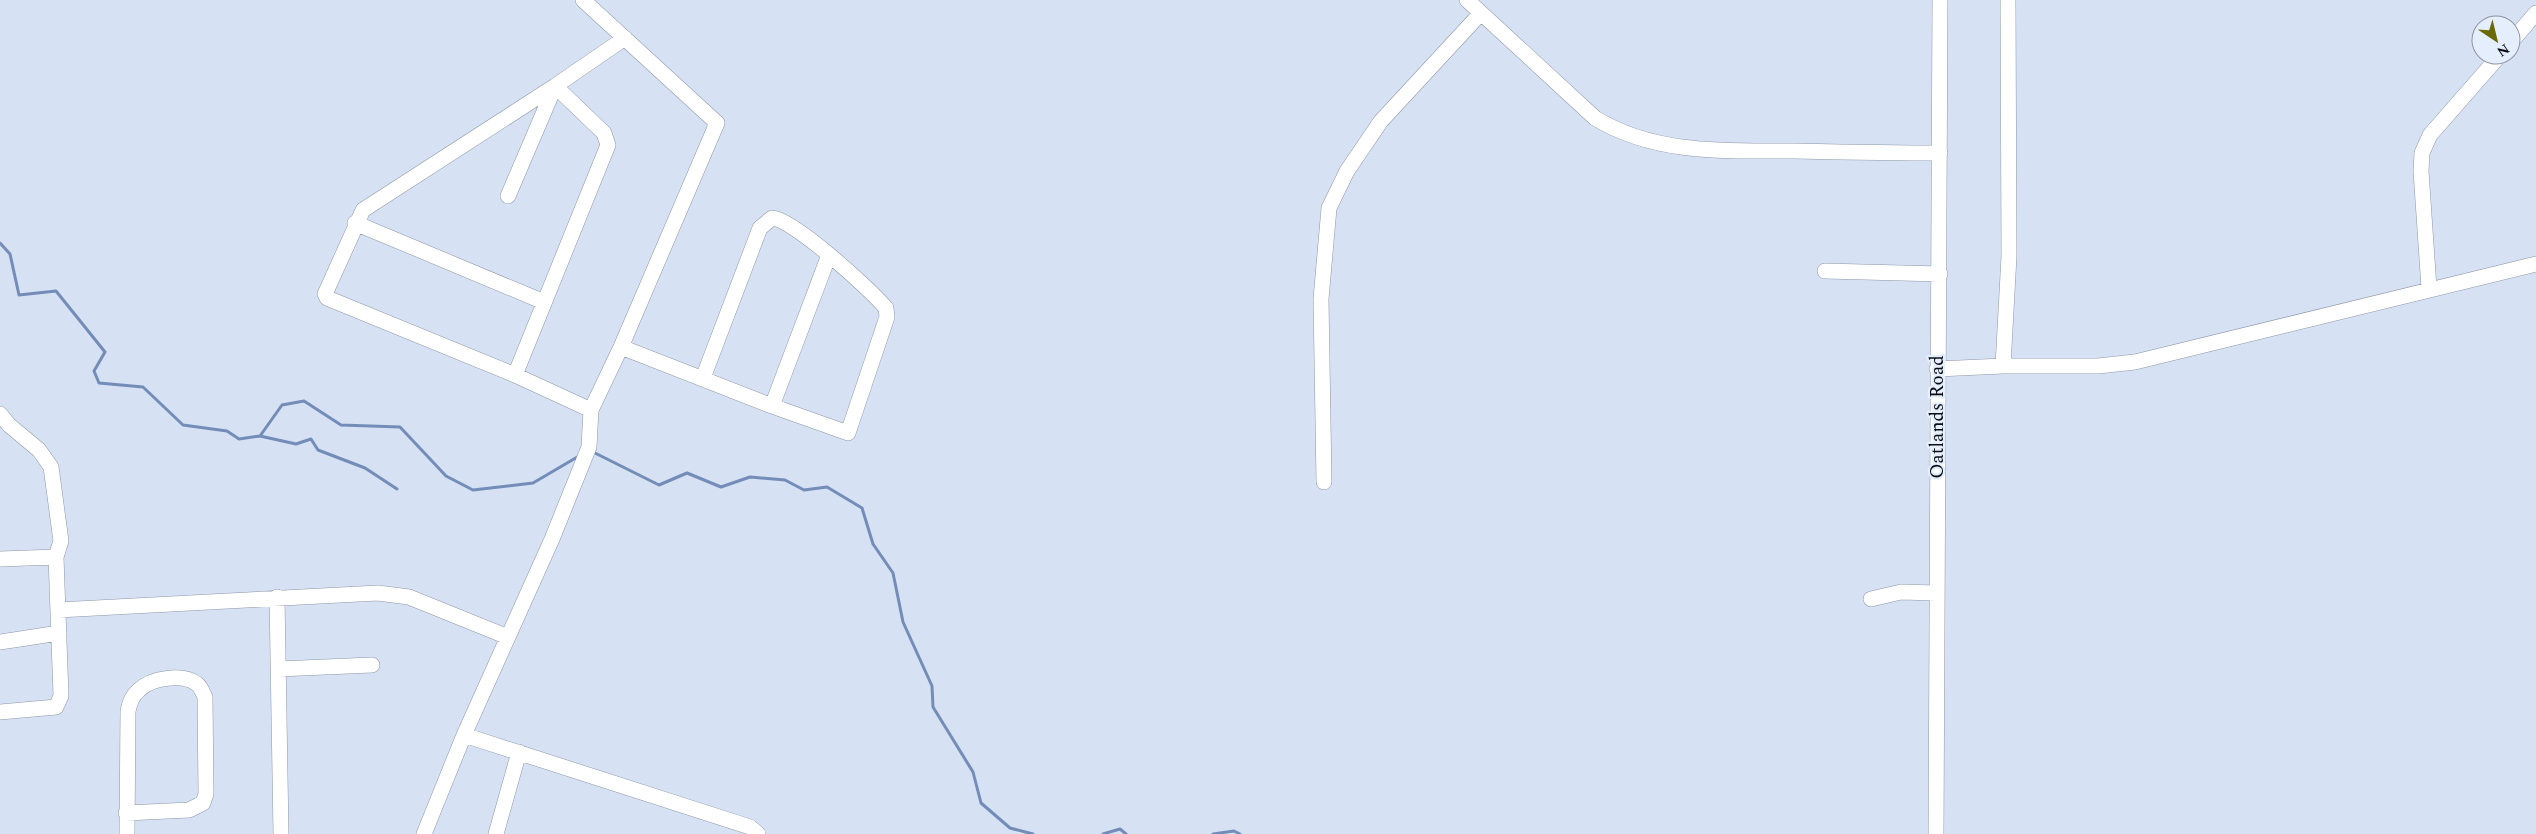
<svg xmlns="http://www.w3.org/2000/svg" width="2536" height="834" font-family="Spectral,serif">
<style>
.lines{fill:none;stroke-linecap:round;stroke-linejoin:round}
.stream{stroke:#738db8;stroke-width:3}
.minor-casing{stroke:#8d97a8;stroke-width:16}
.minor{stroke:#fff;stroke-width:15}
.labels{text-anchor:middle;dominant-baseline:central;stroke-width:4.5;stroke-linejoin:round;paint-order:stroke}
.street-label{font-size:19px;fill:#090d13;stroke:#e5eefd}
</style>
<rect width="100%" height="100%" fill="#d6e1f3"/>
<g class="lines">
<path class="stream" d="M0 243 10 254 19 295 56 291 105 352 94 371 99 383 143 387 183 425 227 431 239 439 260 436 296 444 311 439 318 450 365 468 397 489
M260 436 282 405 304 401 341 425 400 427 446 476 473 490 533 483 579 456
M595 453 659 485 687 473 721 487 750 477 785 480 804 490 827 487 862 508 873 544 893 573 903 622 932 686 933 707 973 772 981 803 1010 828 1033 834
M1103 834 1120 829 1126 834
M1213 834 1234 831 1240 834"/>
<defs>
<path id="minor" d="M1467 0 1595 118C1655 155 1728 151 1795 151 1843 152 1891 153 1940 153
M2511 42 2536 13
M508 196 555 86 604 133 608 145 515 375
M355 223 544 302
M1825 271 1940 274
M2429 288 2421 171 2422 153 2430 135 2500 55
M621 347 772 406 848 433 887 317 886 308C871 290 792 218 772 218L760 228 703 378
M2003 366 2009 256 2008 0
M1937 369 2003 366H2098L2135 362 2536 264
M772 406 829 255
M591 410 515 375 327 298 325 294 363 210 555 86 625 38
M0 414 9 425 39 450 51 467 61 541 56 557
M1324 482 1321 299 1329 208 1347 171 1381 121 1481 13
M0 559 56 557 61 696 56 707 0 712
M277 597 281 834
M1871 599 1901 592 1936 593
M58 610 378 593 409 597 508 637
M0 642 59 633
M278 669 372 665
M464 735 750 827 758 834
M126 813 189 810 203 803 206 794 205 697C203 693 201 687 197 684 183 673 151 678 139 690 132 696 130 702 128 711L127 834
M424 834 464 735 552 539 589 447 591 410 621 347 717 123 583 0
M496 834 519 752
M1936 834 1940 0"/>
</defs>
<use href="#minor" class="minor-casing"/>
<use href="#minor" class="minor"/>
</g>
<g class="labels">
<g class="street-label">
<text transform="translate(1937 417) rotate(-90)">Oatlands Road</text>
</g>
</g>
<g transform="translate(2496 40) rotate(145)"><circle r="24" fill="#e5eefd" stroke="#8d949f"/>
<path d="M0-4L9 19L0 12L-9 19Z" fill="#696a07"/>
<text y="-8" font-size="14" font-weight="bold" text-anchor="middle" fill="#090d13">N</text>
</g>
</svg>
